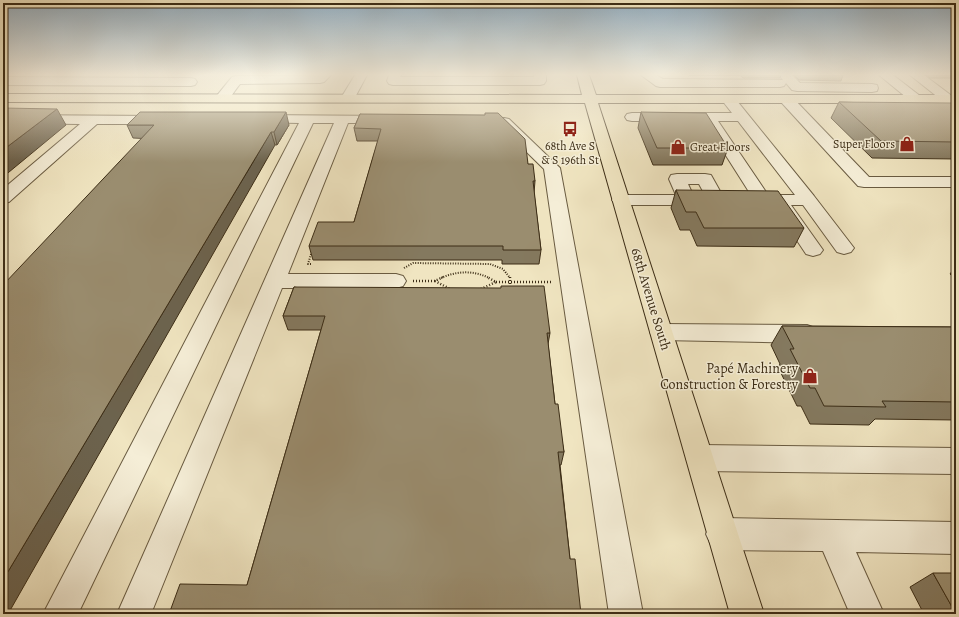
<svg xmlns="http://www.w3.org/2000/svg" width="959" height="617" font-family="Alegreya,serif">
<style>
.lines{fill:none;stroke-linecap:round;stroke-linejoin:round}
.minor-casing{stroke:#695b41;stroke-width:2}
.major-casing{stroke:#3c2d16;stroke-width:2}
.path-far1{stroke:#3c2d16;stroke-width:2;stroke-dasharray:1 1.5;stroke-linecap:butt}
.path{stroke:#3c2d16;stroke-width:2.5;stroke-dasharray:1 2;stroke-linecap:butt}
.minor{fill:#f5eed7;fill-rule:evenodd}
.major{fill:#f0e5c1;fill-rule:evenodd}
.wall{fill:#84795f;stroke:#3c2d16}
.shaded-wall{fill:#6c634e;stroke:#3c2d16}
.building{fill:#9a8d6f;stroke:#3c2d16}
.labels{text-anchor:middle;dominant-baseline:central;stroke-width:3;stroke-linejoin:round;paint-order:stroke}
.far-poi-label{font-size:12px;fill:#3c2d16;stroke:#f5eed7;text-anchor:end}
.street-label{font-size:14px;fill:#3c2d16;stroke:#f5eed7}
.poi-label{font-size:14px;fill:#3c2d16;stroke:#f5eed7;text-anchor:end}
</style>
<rect width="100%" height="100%" fill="#f0e5c1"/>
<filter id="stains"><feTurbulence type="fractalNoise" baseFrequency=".005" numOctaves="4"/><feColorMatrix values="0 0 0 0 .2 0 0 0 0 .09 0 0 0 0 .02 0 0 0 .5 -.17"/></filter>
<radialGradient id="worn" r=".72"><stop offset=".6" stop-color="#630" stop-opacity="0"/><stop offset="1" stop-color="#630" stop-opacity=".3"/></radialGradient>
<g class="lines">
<defs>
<path id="minor" d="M331 75 324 82 320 83 240 84C233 92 229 104 217 101L215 98 232 77 236 76Z
M355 75H367L353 101H343L341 98Z
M389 75H401L400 77H534V75H546V81L544 84 540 85H393L389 84 387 81Z
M641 75H656L663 79 783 80 779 75H792L800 83 872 84 877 85 878 88 877 91 872 92 797 91 792 90 786 83 784 86 780 87H660L656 86Z
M879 75H893L924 99 922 102H912Z
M910 75H924L956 99 954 102H944Z
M3 77 191 78 195 79 197 82 195 85 191 86 3 85Z
M728 95 733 96 814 196 854 248 851 252 844 254 837 252 803 205H791L823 250 820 254 813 256 806 254 776 209 779 205H754L748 204 745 200 748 196 751 195 704 121H632L627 120 625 117 627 114 632 113H732L721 99 723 96ZM718 121H738L795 195H768Z
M786 95 791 96 869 177H956V187H864L858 186 781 102 779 99 781 96Z
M3 115 162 116 167 117 169 120 167 123 162 124H97L9 202 3 203V189L80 124 3 123Z
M257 115 393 116 395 119 393 122 388 123H348L288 274H396L403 276 406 281 403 286 396 288H282L151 614H117L334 123H313L78 614H43L299 123 252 122 250 119 252 116Z
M504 118 509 119 560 168 643 614H609L544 169 499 125 497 122 499 119Z
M677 174H705L711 175 725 200 722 204C715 206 710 204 703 205H621L615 204 612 200 615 196 621 195H676L669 179 671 175ZM688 184H699L705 195H693Z
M661 324 807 325 815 328 819 334 815 340 807 343 661 340 653 338 650 332 653 326Z
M700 445 956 448V474L700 471 690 467 686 458 690 449Z
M722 518 956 522V554L856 552 884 614H850L823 551 722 550 711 545 706 534 711 523Z"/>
<path id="major" d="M577 75H589L596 95H956V103H598L764 614H730L585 103 3 102V94L582 95Z"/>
</defs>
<use href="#minor" class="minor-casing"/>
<use href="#major" class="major-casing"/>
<path class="path-far1" d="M311 264H308L312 251
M404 268 413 263 490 264 503 269 510 278
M441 278C456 271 474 270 489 278"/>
<path class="path" d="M510 277V288
M413 281H435L443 277
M435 281 450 289
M496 282H553
M481 289 496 282 487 277"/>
<use href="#minor" class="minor"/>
<use href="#major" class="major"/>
</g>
<path class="wall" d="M689 75H781L780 78H743L740 75Z
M794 75H843L841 81 799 80Z
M926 75H956V78H930Z
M839 102 956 106V159L872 158 831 118Z
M641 112 728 148 722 165H653L638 128Z
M360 114 528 164 535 181 534 193 541 250 539 264H502V260H313L309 246 354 222 378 141H357L354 128Z
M127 125H289L277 145 133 138Z
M676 190 804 228 794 247 697 246 690 230H680L671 208Z
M956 266V280L950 274Z
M294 287 550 333 548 344 555 404 564 452 561 465H560L570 559 247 585 321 330H288L283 316Z
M782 326 956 327V420L875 419 869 425 810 424 801 406H797L778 367 780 364 771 345Z
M933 573 956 614H924L910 587Z"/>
<path class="shaded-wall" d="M57 109 66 125 3 177V150Z
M286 112 289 125 277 145 274 132Z
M271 132 275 145 8 614H3V580Z"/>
<path class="building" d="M839 102 951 103 956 106V142L881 141Z
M3 108 57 109 3 150Z
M140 112H286L274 132H271L3 580V285L154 125H127Z
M641 112 706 113 728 148H657Z
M485 113H498L525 139 528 164H533L535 181H533L541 250H503V246H309L318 222H354L381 129 354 128 360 114 485 115Z
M676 190 778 191 804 228H704L696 212H686Z
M501 286H544L550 333H547L555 404H558L564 452H558L570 559H575L581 614H169L180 584 247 585 325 316H283L294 287 501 288Z
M782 326 956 327V402L882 401 886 407 824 406 815 388H810L790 349H794Z
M933 573H956V614Z"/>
<linearGradient id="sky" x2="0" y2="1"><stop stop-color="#93aec1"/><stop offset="0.46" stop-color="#f8f3e3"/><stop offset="1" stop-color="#f8f3e3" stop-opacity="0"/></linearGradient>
<rect width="959" height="162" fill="url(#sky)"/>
<defs>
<symbol id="bus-bare" viewBox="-9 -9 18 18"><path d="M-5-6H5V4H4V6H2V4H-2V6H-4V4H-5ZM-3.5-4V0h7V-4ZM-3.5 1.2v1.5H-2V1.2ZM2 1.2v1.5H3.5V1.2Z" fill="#8f2418" stroke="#f5eed7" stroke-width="2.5" paint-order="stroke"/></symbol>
<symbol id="shop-bare" viewBox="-9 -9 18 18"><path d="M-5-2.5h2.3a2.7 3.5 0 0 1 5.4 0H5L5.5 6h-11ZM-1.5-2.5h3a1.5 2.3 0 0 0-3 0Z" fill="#8f2418" stroke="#f5eed7" stroke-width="2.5" paint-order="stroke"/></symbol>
</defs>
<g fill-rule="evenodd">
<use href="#bus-bare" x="559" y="118" width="22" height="22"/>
<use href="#shop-bare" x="896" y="133" width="22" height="22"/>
<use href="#shop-bare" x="667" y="136" width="22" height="22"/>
<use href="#shop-bare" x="799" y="365" width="22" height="22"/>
</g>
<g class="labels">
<g class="far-poi-label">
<text x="895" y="144">Super Floors</text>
<text x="570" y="146" text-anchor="middle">68th Ave S<tspan x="570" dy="14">&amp; S 196th St</tspan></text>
<text x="690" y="147" text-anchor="start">Great Floors</text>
</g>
<g class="street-label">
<text transform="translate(651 299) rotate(73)">68th Avenue South</text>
</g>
<g class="poi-label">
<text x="798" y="368">Papé Machinery<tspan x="798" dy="16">Construction &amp; Forestry</tspan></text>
</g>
</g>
<rect width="959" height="617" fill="none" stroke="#f0e5c1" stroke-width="16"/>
<rect x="4" y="4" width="951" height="609" fill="none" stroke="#3c2d16" stroke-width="2"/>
<rect x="8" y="8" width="943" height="601" fill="none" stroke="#3c2d16"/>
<rect width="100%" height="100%" filter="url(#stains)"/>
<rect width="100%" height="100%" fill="url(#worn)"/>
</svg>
